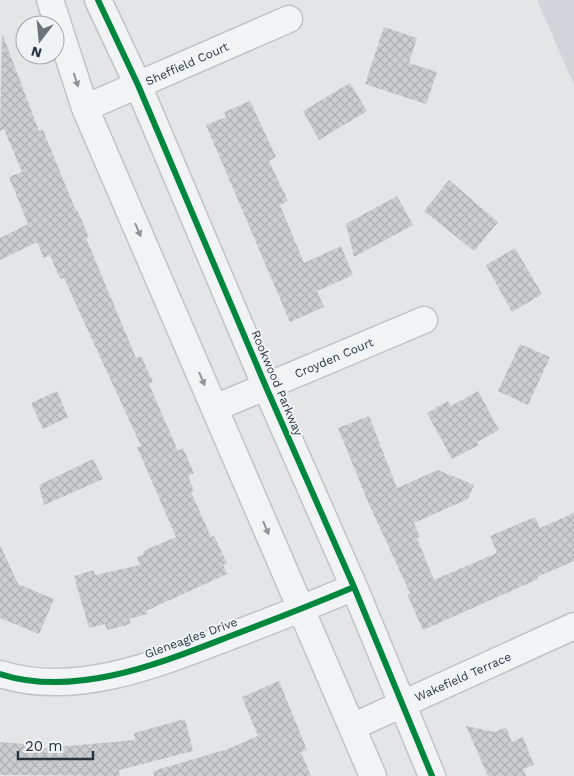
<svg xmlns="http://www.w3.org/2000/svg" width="574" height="776" font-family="'Work Sans',sans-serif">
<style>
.built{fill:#d1d5da}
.building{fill:url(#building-cross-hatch)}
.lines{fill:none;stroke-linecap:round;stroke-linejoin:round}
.street-casing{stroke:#c1c3c5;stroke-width:29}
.street{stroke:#f1f3f4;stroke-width:26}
.cycleway-casing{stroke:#f0f3f6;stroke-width:9}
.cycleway{stroke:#00873e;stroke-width:6}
.oneway{fill:#8e949a}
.labels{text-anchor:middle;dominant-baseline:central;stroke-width:4;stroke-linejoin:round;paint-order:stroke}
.street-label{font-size:12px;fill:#2a3440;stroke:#f0f3f6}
</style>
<defs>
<pattern id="building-cross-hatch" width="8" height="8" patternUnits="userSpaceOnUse" patternTransform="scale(1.25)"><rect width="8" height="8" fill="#cbcdcf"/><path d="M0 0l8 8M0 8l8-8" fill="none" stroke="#aeb1b3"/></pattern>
</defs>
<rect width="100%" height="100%" fill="#e3e5e7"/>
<path class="built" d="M537 0H574V85Z"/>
<path class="building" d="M384 27 417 38 409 63 437 72 426 104 365 84Z
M2 33 39 131 43 130 76 211 77 210 89 237 86 238 136 358 141 356 153 382 149 384 178 451 183 448 194 473 188 476 194 491 191 492 211 537 214 536 227 563 223 565 227 574 146 611 147 614 129 619 131 624 107 630 105 624 89 628 74 576 94 570 95 575 140 565 137 557 144 554 143 551 176 537 137 447 141 446 64 278 60 279 50 255 44 258 37 242 0 260V238L28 224 9 177 22 172 4 129 0 131Z
M350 83 367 111 319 140 303 111Z
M250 101 276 157 269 161 288 201 280 205 304 263 341 246 353 275 317 291 324 307 290 322 206 125 226 117 224 112Z
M449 180 498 222 474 251 424 211Z
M397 196 413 225 354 257 346 224Z
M515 248 542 294 512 312 486 265Z
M520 344 550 357 528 405 498 391Z
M57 391 68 417 43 429 31 403Z
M478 391 499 430 477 442 479 445 452 459 427 413 448 401 451 406Z
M369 416 397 488 438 470 474 485 468 499 414 523 420 537 417 538 434 580 497 553 490 536 535 517 540 528 574 513V561L537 577 538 579 423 630 407 594 410 593 368 502 338 428Z
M93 459 103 479 44 505 39 485Z
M0 545 18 584 54 599 39 634 0 618Z
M279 681 307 750 301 752 311 776H154L153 771 228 749 258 736 242 697Z
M185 719 193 751 119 770 120 776 0 775V742L36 745 35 749 135 740 134 733Z
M466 726 495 732 506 727 512 742 523 737 534 765 523 769 526 776H488Z"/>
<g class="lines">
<defs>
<path id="street" d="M50 0 85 108 373 776
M98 0 138 85 266 387 354 587 432 776
M85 108 289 19
M215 408 424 320
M0 674C75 698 158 664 228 637 270 621 312 605 354 587
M352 727 574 626"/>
</defs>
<use href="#street" class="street-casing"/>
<use href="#street" class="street"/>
<defs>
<path id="cycleway" d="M98 0 138 85 266 387 354 587 432 776
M0 674C75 698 158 664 228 637 270 621 312 605 354 587"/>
</defs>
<use href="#cycleway" class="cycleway-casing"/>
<use href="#cycleway" class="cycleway"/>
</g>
<defs><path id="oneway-solid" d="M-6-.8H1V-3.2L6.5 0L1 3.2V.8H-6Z" transform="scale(1.25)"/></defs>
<g class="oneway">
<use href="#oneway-solid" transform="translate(76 80) rotate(72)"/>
<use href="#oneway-solid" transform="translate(138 230) rotate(67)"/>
<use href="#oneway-solid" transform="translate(202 379) rotate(67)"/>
<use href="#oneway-solid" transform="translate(266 528) rotate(67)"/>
</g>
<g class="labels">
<g class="street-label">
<text transform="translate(187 64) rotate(-24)">Sheffield Court</text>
<text transform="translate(334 358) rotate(-23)">Croyden Court</text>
<text transform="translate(277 383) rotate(67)">Rookwood Parkway</text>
<text transform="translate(191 638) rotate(-20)">Gleneagles Drive</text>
<text transform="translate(463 677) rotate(-24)">Wakefield Terrace</text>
</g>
</g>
<g transform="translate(40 40) rotate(196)"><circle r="24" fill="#f0f3f6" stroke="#a1a7ad"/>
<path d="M0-4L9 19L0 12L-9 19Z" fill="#6b727a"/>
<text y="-8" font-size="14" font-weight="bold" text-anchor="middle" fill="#2a3440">N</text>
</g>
<path d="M18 751v8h75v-8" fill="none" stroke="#2a3440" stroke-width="2.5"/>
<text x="25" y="751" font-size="15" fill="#2a3440" stroke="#f0f3f6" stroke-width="4" paint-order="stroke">20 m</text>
</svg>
